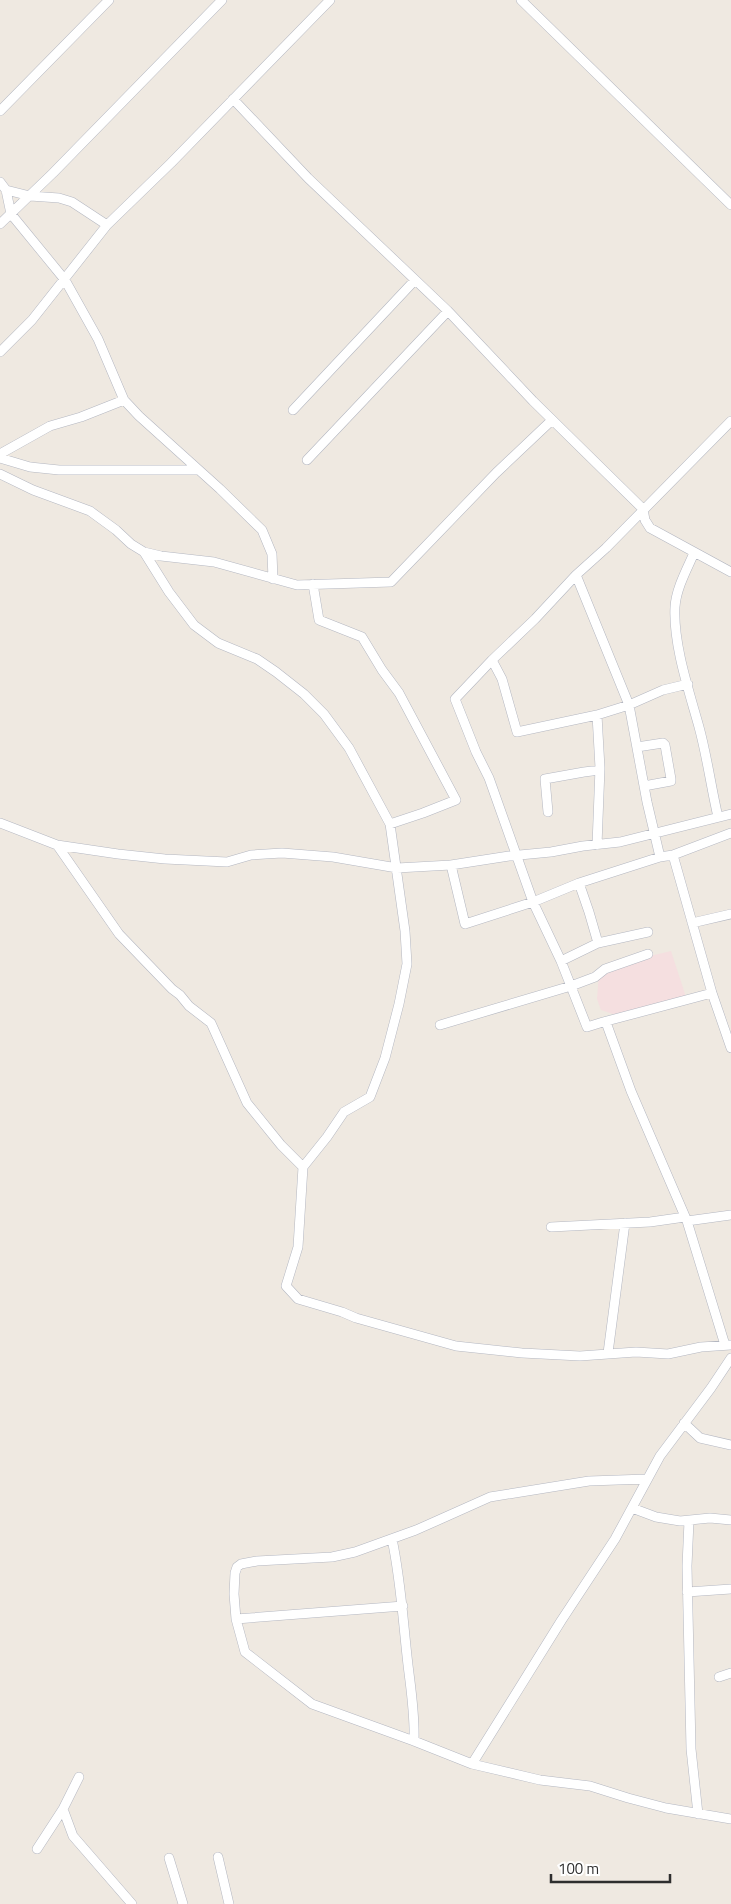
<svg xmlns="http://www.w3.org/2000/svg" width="731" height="1904" font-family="'Titillium Web',sans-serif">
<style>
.medical{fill:#f5dfe0}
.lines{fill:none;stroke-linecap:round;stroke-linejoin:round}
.street-casing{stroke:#b4b7c1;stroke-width:10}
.street{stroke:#fff;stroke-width:9}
</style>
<rect width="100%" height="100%" fill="#efe9e1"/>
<path class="medical" d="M671 951 686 997 616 1015 601 1010 597 999 599 973 633 960Z"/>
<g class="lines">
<defs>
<path id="street" d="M521 0 731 205
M233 99 308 178 448 311 533 401 643 509 645 520 650 528 731 572
M0 111 109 0
M0 182 6 190 30 196 59 198 72 202 107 225
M6 190 11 214 65 280 98 339 124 400 139 416 220 489 262 530 272 554 273 579
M0 224 53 173 222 0
M0 352 32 320 107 225 171 163 330 0
M293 410 415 280
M0 454 50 426 81 417 124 400
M0 458 30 467 59 470H198
M307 460 448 311
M0 474 33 490 90 511 116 530 131 544 144 552 161 556 214 562 297 585 391 582 496 473 552 420
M144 552 169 592 194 625 218 643 257 659 276 672 304 694 324 714 349 748 390 824 405 931 407 964 399 1004 385 1058 370 1097 344 1112 327 1137 303 1167 298 1247 286 1286 298 1299 342 1312 356 1318 456 1346 522 1353 580 1356 636 1352 668 1354 701 1347 731 1345
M694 553C687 569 676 589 675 607 673 644 689 691 699 727 707 756 711 787 718 817
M576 575 629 705 647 802 660 857
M313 584 319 620 362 637 382 670 399 693 456 800 423 813 390 824
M492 660 502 679 517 732 597 715 629 705 663 690 688 684
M597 715 600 768 597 845
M637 747 663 743 665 745 671 779V781L644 786
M548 812 545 779 584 772 600 770
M0 823 57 845 118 854 165 859 227 862 251 855 282 853 333 857 397 868 451 865 509 856 551 852 583 846 620 842 731 814
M57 845 119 934 172 989 180 995 189 1006 211 1023 247 1103 281 1145 303 1167
M673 855 712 993 731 1048
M451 865 465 924 533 902 579 883 660 857 673 855 731 833
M579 883 589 912 598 943 561 961 587 1027 603 1022 607 1025 631 1091 687 1221 725 1345
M692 923 731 914
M598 943 648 932
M561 961 533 902 489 778 476 752 455 699 492 660 535 619 576 575 606 548 731 421
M603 1022 712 993
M440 1025 571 986 595 977 605 969 648 954
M687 1221 731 1215
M551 1227 650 1222 685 1217
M608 1353 625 1223
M684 1423 700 1438 731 1445
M647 1479 589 1481 490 1497 416 1530 355 1552 332 1557 257 1561 241 1564 237 1567 235 1573 234 1594 236 1619 245 1652 312 1704 414 1741 472 1764 540 1780 590 1786 628 1798 666 1808 731 1819
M632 1508 656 1517 680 1521 710 1518 731 1520
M689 1521 687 1566 691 1749 698 1814
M392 1539C401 1581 403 1622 408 1665 411 1690 415 1715 414 1741
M687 1592 731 1589
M236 1619 403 1606
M719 1677 731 1673
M472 1764 561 1621 615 1539 660 1456 711 1388 731 1358
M79 1777 63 1809 73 1836 132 1904
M37 1849 63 1809
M218 1857 229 1904
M169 1858 183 1904"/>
</defs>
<use href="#street" class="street-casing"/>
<use href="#street" class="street"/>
</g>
<path d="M551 1874v8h119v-8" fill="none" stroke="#2e2e2e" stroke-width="2.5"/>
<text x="558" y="1874" font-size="15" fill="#2e2e2e" stroke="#ffffff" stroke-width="4" paint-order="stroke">100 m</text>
</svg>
